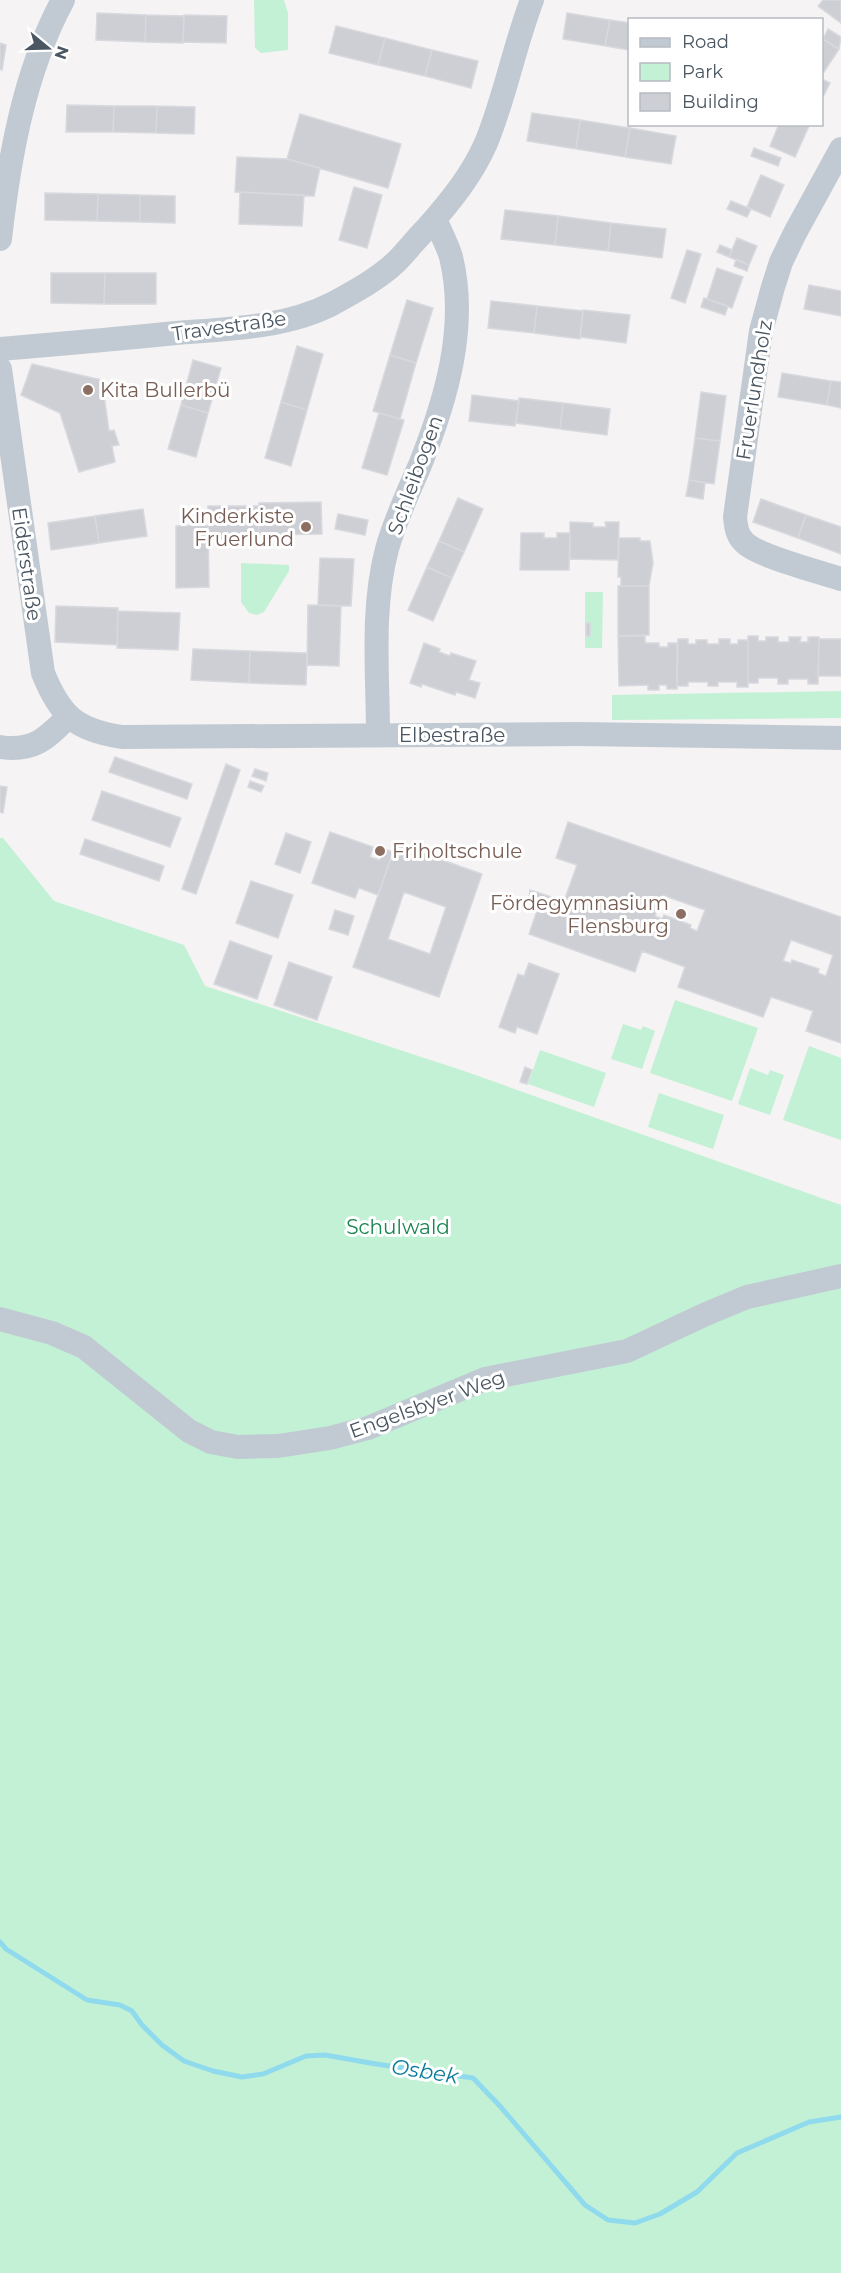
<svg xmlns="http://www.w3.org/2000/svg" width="841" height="2273" font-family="Montserrat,sans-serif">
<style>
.green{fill:#c3f1d5}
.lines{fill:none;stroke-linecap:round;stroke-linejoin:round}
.stream{stroke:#90daee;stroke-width:5}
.building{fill:#cdcfd5;stroke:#d7d9de;stroke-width:1.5;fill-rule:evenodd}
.minor{stroke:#c1cad2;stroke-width:24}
.education-dot{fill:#8d6e63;stroke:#fff;stroke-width:2}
.labels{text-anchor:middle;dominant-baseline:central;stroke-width:6;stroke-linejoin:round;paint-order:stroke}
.street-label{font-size:20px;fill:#4a5661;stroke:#fff}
.education-label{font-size:20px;fill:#785e54;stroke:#fff;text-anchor:start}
.park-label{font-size:20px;fill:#17864f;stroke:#fff}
.water-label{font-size:21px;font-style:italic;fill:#0c7c9b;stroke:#fff}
</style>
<rect width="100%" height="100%" fill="#f5f3f3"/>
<path class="green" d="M254 0H284L288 13V50L261 53 255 48Z
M241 563 289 565V571L264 612 257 615 249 613 241 602Z
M585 592H603L602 648H585Z
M841 691V718L612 720V695Z
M0 838H3L54 901 184 945 205 986 464 1071 841 1205V2273H0Z
M675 1000 758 1028 732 1101 650 1073Z
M623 1024 641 1030 643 1026 655 1031 642 1069 611 1059Z
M809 1046 841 1058V1140L783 1120Z
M540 1050 606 1073 594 1107 528 1084Z
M750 1068 768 1075 770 1070 784 1075 770 1115 738 1104Z
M659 1093 724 1115 713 1149 648 1127Z"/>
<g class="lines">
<path class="stream" d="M0 1942 6 1949 87 2000 120 2005 132 2011 142 2025 162 2045 184 2061 213 2071 242 2077 263 2074 306 2056 325 2055 376 2064 473 2078 499 2105 585 2205 608 2220 635 2223 660 2214 697 2192 737 2153 809 2122 841 2117"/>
</g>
<path class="building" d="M823 0H841V23L818 6Z
M97 13 146 15 145 42 96 40Z
M567 13 610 20 605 46 563 39Z
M146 15 184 16 183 43 145 42Z
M184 15 227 16 226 43 183 42Z
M610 20 630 23V50L605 46Z
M336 26 385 38 378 65 329 53Z
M828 29 841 37 839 49 823 39Z
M385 38 432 50 425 76 378 65Z
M823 39 839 49 824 72 822 71Z
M0 43 6 45 2 70 0 69Z
M432 50 478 61 471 88 425 76Z
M822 79 830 83 822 99Z
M67 105 114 106 113 132H66Z
M114 106H157L156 133 113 132Z
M157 106 195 107 194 134 156 133Z
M532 113 580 120 576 149 527 141Z
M300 114 401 144 388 188 287 159Z
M580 120 630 128 625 157 576 149Z
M779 124 809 126 795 157 770 146Z
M630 128 676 136 671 164 625 157Z
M754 148 781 158 778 166 751 156Z
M237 157 287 159 320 168 314 196 235 192Z
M761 175 784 185 770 217 747 207Z
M354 187 382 195 367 248 339 240Z
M240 192 304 195 302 226 239 224Z
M45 193 98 194 97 221 45 220Z
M98 194 140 195V222L97 221Z
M140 195 175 196V223L140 222Z
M731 201 751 209 747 217 727 209Z
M505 210 558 216 555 245 501 239Z
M558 216 611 223 608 251 555 245Z
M611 223 666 229 662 258 608 251Z
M737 238 757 246 749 265 729 257Z
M720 245 732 250 729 257 717 252Z
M687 250 701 254 685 303 671 298Z
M736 259 749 265 747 271 734 266Z
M717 268 743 277 732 308 707 299Z
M51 273H105L104 304 51 303Z
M105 273H156V304H104Z
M809 285 841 291V316L804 309Z
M704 298 728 306 725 315 701 307Z
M407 300 433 308 416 363 390 355Z
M491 301 537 306 534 333 488 328Z
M537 306 583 311 580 339 534 333Z
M583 310 630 315 626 343 580 337Z
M297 346 323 354 307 410 281 402Z
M390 355 416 363 400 419 373 411Z
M193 360 221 368 208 413 181 405Z
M32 364 102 380 109 431 114 430 119 445 112 446 115 462 79 472 60 413 21 395Z
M782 373 831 381 827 405 778 397Z
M831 381 841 382V408L827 405Z
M701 392 726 396 720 441 695 438Z
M472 395 519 401 515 426 469 421Z
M519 398 563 403 560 429 516 423Z
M281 402 307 410 291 466 265 458Z
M563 403 610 409 607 435 560 429Z
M181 405 208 413 196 457 168 449Z
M379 413 404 420 387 475 362 468Z
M695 438 720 441 714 484 689 480Z
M689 480 705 483 703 499 686 496Z
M458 498 483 509 464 552 439 541Z
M761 499 806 515 798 538 753 522Z
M321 502 322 534 259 535V503Z
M208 506H259V538L208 539Z
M143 509 147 536 99 543 95 516Z
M338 514 368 520 365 535 335 529Z
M806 515 841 527V554L798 538Z
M95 516 99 543 51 550 48 523Z
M570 522 593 523V527H606L605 522H619L618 560 570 559Z
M208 525 209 587 176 588V526Z
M521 533H544V538H557V533H570L569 570H520Z
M619 538H640V541H650L653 563 649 586H621V577H618Z
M439 541 464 552 452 578 427 567Z
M320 558 354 559 351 606 318 605Z
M427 567 452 578 433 621 408 610Z
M618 586H649V635L618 636Z
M308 605 341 606 339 666 307 665Z
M56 606 118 608 117 645 55 642Z
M118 611 180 613 178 650 117 648Z
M586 623H590V636H586Z
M618 636H645V643H659V647H668V643H677V689H667V685H659V690H648V685L619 686Z
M748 636H758V641H766V637H778V642H789V637H801L800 642H808V637H819L818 684H808V679H788V684H778V678H758V683H748Z
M678 639H688V644H696V640H707V644H719V639H730V644H738V640H748V687H737V682H718V686H708V682H688V686H677Z
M819 639H841V676H818Z
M424 643 440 649 439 652 450 656 451 653 476 661 469 680 480 683 475 698 456 692 455 695 422 684 421 687 410 683Z
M193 649 250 651 249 683 191 680Z
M250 651 307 653 306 685 249 683Z
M115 757 192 784 187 799 109 772Z
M226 764 240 770 196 894 182 889Z
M255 769 268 773 266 781 252 776Z
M250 781 264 786 261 792 248 787Z
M0 786 7 787 3 813 0 812Z
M102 791 181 818 170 847 92 820Z
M568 822 841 917V1043L806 1031 813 1011 771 997 763 1017 678 987 685 967 642 951 635 972 529 934 540 902 529 898 530 890 555 898 556 901 563 904 577 865 556 858ZM662 895 705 910 697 931 690 928 691 925 664 915 662 919 655 916ZM791 940 833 955 826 976 818 973 819 969 792 960 791 963 783 961Z
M330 832 373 847 370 857 380 860 384 849 393 852 378 895 359 888 355 898 312 883Z
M286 833 311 842 300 873 275 864Z
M85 839 164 866 159 881 80 854Z
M396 844 482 874 439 997 353 967ZM404 892 446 907 430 954 388 939Z
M251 881 293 895 278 938 236 923Z
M335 910 354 916 348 935 329 929Z
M230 941 272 956 257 999 214 984Z
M289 962 332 977 317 1020 274 1005Z
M529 963 559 974 537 1034 517 1027 515 1033 499 1027 518 974 524 976Z
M525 1067 532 1070 527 1084 520 1082Z"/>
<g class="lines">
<path class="minor" d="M841 149 795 233 781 262 773 287 761 331 735 517C736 527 737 536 745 543 758 556 820 572 841 579
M0 239C9 159 24 72 63 0
M0 349C59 344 118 339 176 333 227 329 285 328 332 304 354 292 378 279 396 262 407 251 416 239 427 228 450 202 472 175 486 143 505 97 514 47 532 0
M0 369 43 673C60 715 75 730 122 737L579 734 841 738
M378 735C378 674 371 609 387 549 395 520 408 493 420 465 446 400 468 327 451 257 447 244 440 231 435 219
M0 747C33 752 46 739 68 717
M0 1319 52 1333 84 1347 189 1431 211 1442 238 1447 278 1446 330 1438 368 1428 485 1379 627 1351 706 1314 747 1297 841 1276"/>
</g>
<g class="education-dot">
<circle cx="88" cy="390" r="6"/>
<circle cx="306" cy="527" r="6"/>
<circle cx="380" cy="851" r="6"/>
<circle cx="681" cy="914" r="6"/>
</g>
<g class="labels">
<g class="street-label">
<text transform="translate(229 326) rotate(-8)">Travestraße</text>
<text transform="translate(754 390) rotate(-81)">Fruerlundholz</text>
<text transform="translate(415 475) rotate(-70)">Schleibogen</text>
<text transform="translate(27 564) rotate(82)">Eiderstraße</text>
<text x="452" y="735">Elbestraße</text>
<text transform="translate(427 1404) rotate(-20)">Engelsbyer Weg</text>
</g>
<g class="education-label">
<text x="100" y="390">Kita Bullerbü</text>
<text x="294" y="516" text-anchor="end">Kinderkiste<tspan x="294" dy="23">Fruerlund</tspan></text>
<text x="392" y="851">Friholtschule</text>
<text x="669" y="903" text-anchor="end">Fördegymnasium<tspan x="669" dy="23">Flensburg</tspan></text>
</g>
<g class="park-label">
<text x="398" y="1227">Schulwald</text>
</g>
<g class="water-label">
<text transform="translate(425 2071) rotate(9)">Osbek</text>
</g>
</g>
<rect x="628" y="18" width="195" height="108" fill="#ffffff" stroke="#b7bbc0" stroke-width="1.5"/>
<rect x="640" y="38" width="30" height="9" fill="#c1cad2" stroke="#b7bbc0" stroke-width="1.5"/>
<text x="682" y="48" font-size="18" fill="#4a5661">Road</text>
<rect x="640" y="63" width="30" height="18" fill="#c3f1d5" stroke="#b7bbc0" stroke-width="1.5"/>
<text x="682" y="78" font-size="18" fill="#4a5661">Park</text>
<rect x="640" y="93" width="30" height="18" fill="#cdcfd5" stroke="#b7bbc0" stroke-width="1.5"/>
<text x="682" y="108" font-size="18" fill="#4a5661">Building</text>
<g transform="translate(48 48) rotate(109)" stroke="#ffffff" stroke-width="4.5" paint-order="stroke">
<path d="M0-4.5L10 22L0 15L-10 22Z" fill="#4a5661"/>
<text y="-9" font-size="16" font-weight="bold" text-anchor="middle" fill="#4a5661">N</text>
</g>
</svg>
